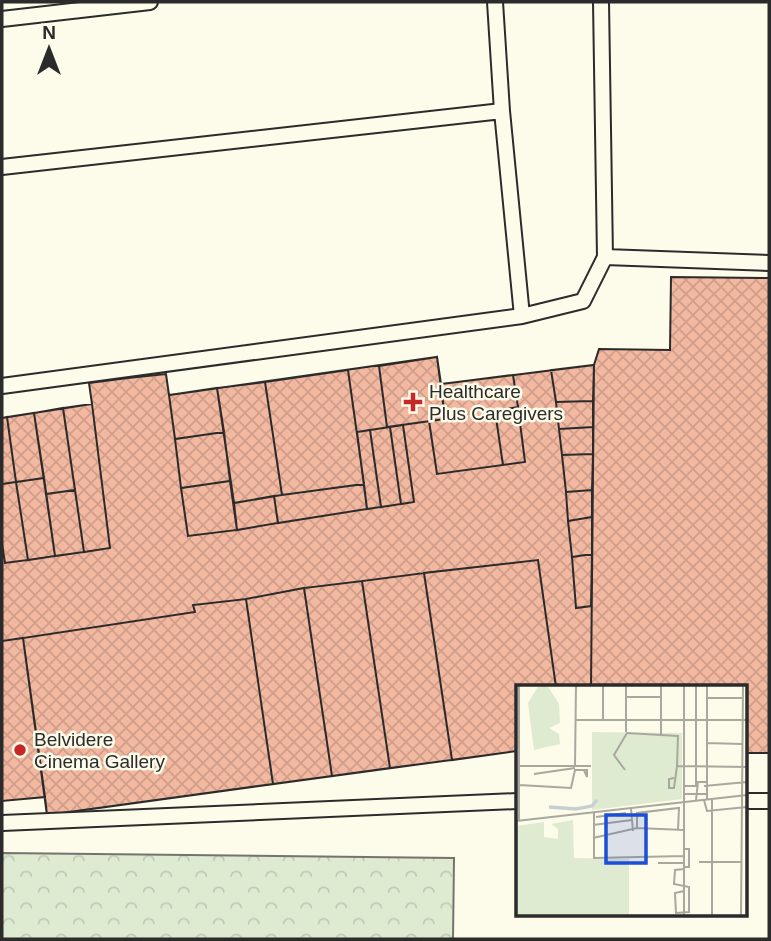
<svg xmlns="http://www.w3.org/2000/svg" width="771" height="941" font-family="Arial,sans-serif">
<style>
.park{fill:url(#park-crowns);stroke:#74746e;stroke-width:2}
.building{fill:url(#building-cross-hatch);stroke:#2b2b2b;stroke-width:2}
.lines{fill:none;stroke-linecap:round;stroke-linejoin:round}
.lane-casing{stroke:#2b2b2b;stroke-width:18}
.lane{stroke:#fdfbea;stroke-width:14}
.poi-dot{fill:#c62828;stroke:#fdfbea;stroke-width:2.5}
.labels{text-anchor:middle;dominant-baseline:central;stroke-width:5;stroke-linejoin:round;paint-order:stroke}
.poi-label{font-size:19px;fill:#2b2b2b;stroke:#fdfbea;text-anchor:start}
.inset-river{fill:none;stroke:#c7d0d0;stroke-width:3.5}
.inset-road{fill:none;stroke:#a9a89e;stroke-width:2}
.view{fill:#1d4ed8;fill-opacity:0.15;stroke:#1d4ed8;stroke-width:3.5}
.inset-edge{fill:none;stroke:#2b2b2b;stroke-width:3.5}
</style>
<defs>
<pattern id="park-crowns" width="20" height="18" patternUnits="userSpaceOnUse" patternTransform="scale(1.75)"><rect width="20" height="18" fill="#deebd1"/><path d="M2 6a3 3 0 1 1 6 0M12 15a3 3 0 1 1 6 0" fill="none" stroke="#bfcab4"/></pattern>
<pattern id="building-cross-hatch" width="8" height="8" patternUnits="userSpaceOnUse" patternTransform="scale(1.75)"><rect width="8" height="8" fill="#f2b8a0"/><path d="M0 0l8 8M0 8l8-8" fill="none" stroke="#d09e8a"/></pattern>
</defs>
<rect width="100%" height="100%" fill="#fdfbea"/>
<path class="park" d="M2 853 454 858 453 939H2Z"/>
<path class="building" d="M671 277 769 278V753H745V687H591L594 365 599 349 670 350Z
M437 357 441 384 594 365 591 687H517V751L47 815 45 797 2 801V418L92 404 89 383 128 378 166 374 169 395Z
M437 357 445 419 387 427 379 366Z
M594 365 593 401 556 402 551 370Z
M348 370 364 484 282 495 265 382Z
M513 375 518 407 495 411 503 465 437 474 429 421 445 419 441 384Z
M265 382 282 495 234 503 217 388Z
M217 388 224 432 175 439 169 395Z
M593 401V427L559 429 556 402Z
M92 404 110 548 84 552 63 408Z
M518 407 525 462 503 465 495 411Z
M63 408 75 490 46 494 34 413Z
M34 413 44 478 16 482 7 417Z
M7 417 16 482 2 484V418Z
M403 425 414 502 401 504 390 427Z
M390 427 401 504 381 507 370 430Z
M593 427V454L562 455 559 429Z
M370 430 381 507 367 509 357 432Z
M224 432 230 481 181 488 175 439Z
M593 454 592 490 566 492 562 455Z
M44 478 55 556 28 560 16 482Z
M230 481 237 530 188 536 181 488Z
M16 482 28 560 5 563 2 544V484Z
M364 484 367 509 278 523 274 496Z
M75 490 84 552 55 556 46 494Z
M592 490V517L568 521 566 492Z
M274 496 278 523 237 530 234 503Z
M592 517V554L572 557 568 521Z
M592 554 591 606 576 608 572 557Z
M538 560 556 687H517V751L452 760 424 573Z
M424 573 452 760 390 768 362 581Z
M362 581 390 768 332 776 304 588Z
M304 588 332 776 273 784 246 599Z
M246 599 273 784 47 815 23 638 195 612 193 605Z
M23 638 45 797 2 801V641Z"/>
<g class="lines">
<defs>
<path id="lane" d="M495 2 502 111 522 316
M601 2 605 257
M2 19 150 2
M2 167 502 111
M2 386 522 316 583 301 605 257 769 263
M745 801H769
M2 823 517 801"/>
</defs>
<use href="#lane" class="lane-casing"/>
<use href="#lane" class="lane"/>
</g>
<g class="poi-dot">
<path d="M409.5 391.5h7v7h7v7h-7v7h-7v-7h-7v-7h7z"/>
<circle cx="20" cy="750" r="7"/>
</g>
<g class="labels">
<g class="poi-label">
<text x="429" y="391">Healthcare<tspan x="429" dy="22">Plus Caregivers</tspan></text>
<text x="34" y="739">Belvidere<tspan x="34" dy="22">Cinema Gallery</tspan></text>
</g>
</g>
<g transform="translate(516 685)">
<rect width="231" height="231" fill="#fdfbea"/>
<path d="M23 0H31L43 19 44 38 33 43 43 49 44 59 18 65 12 18Z" fill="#deebd1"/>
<path d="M76 47 166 48V114L76 125ZM57 135 58 173 113 174V231H0V141L28 137V152L42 154V144L35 139Z" fill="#deebd1"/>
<path d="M150 94 149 108 129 115V95Z" fill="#deebd1"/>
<path class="inset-river" d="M33 122 60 124 76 121 81 115"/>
<path class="inset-road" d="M110 12H145M191 13H227M60 35H231M87 35V0M110 47V0M145 49V0M191 58 226 59M4 81H75M59 81 60 0M109 85 98 70 111 48 162 51 161 81M18 89 59 83M158 93 153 94V103H158L161 81 231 82M3 100 55 103 59 85H71V92L68 85M168 101H180V0M188 101 231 97M168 109H191M180 115 182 97H191M188 115 191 126 231 122M191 115V0M115 124 117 146M78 128V173L168 171M80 132 110 128M3 135V0M0 136 231 110M77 140 116 135M121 143V128L163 123 162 145M77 153 121 143 168 145M183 177H225M142 178H168M168 182H173V164H168M168 206 159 208 160 228 173 227V202L158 199 159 185 168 184M168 231V0M196 231V114M225 231 227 0"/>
<path class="view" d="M90 130H130V178H90Z"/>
<rect width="231" height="231" class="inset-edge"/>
</g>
<rect width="771" height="941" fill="none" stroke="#2b2b2b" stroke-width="7"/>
<g transform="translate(49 49)" stroke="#fdfbea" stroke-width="5" paint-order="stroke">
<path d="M0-5L12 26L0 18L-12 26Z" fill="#2b2b2b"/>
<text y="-10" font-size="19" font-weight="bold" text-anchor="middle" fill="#2b2b2b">N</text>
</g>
</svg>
